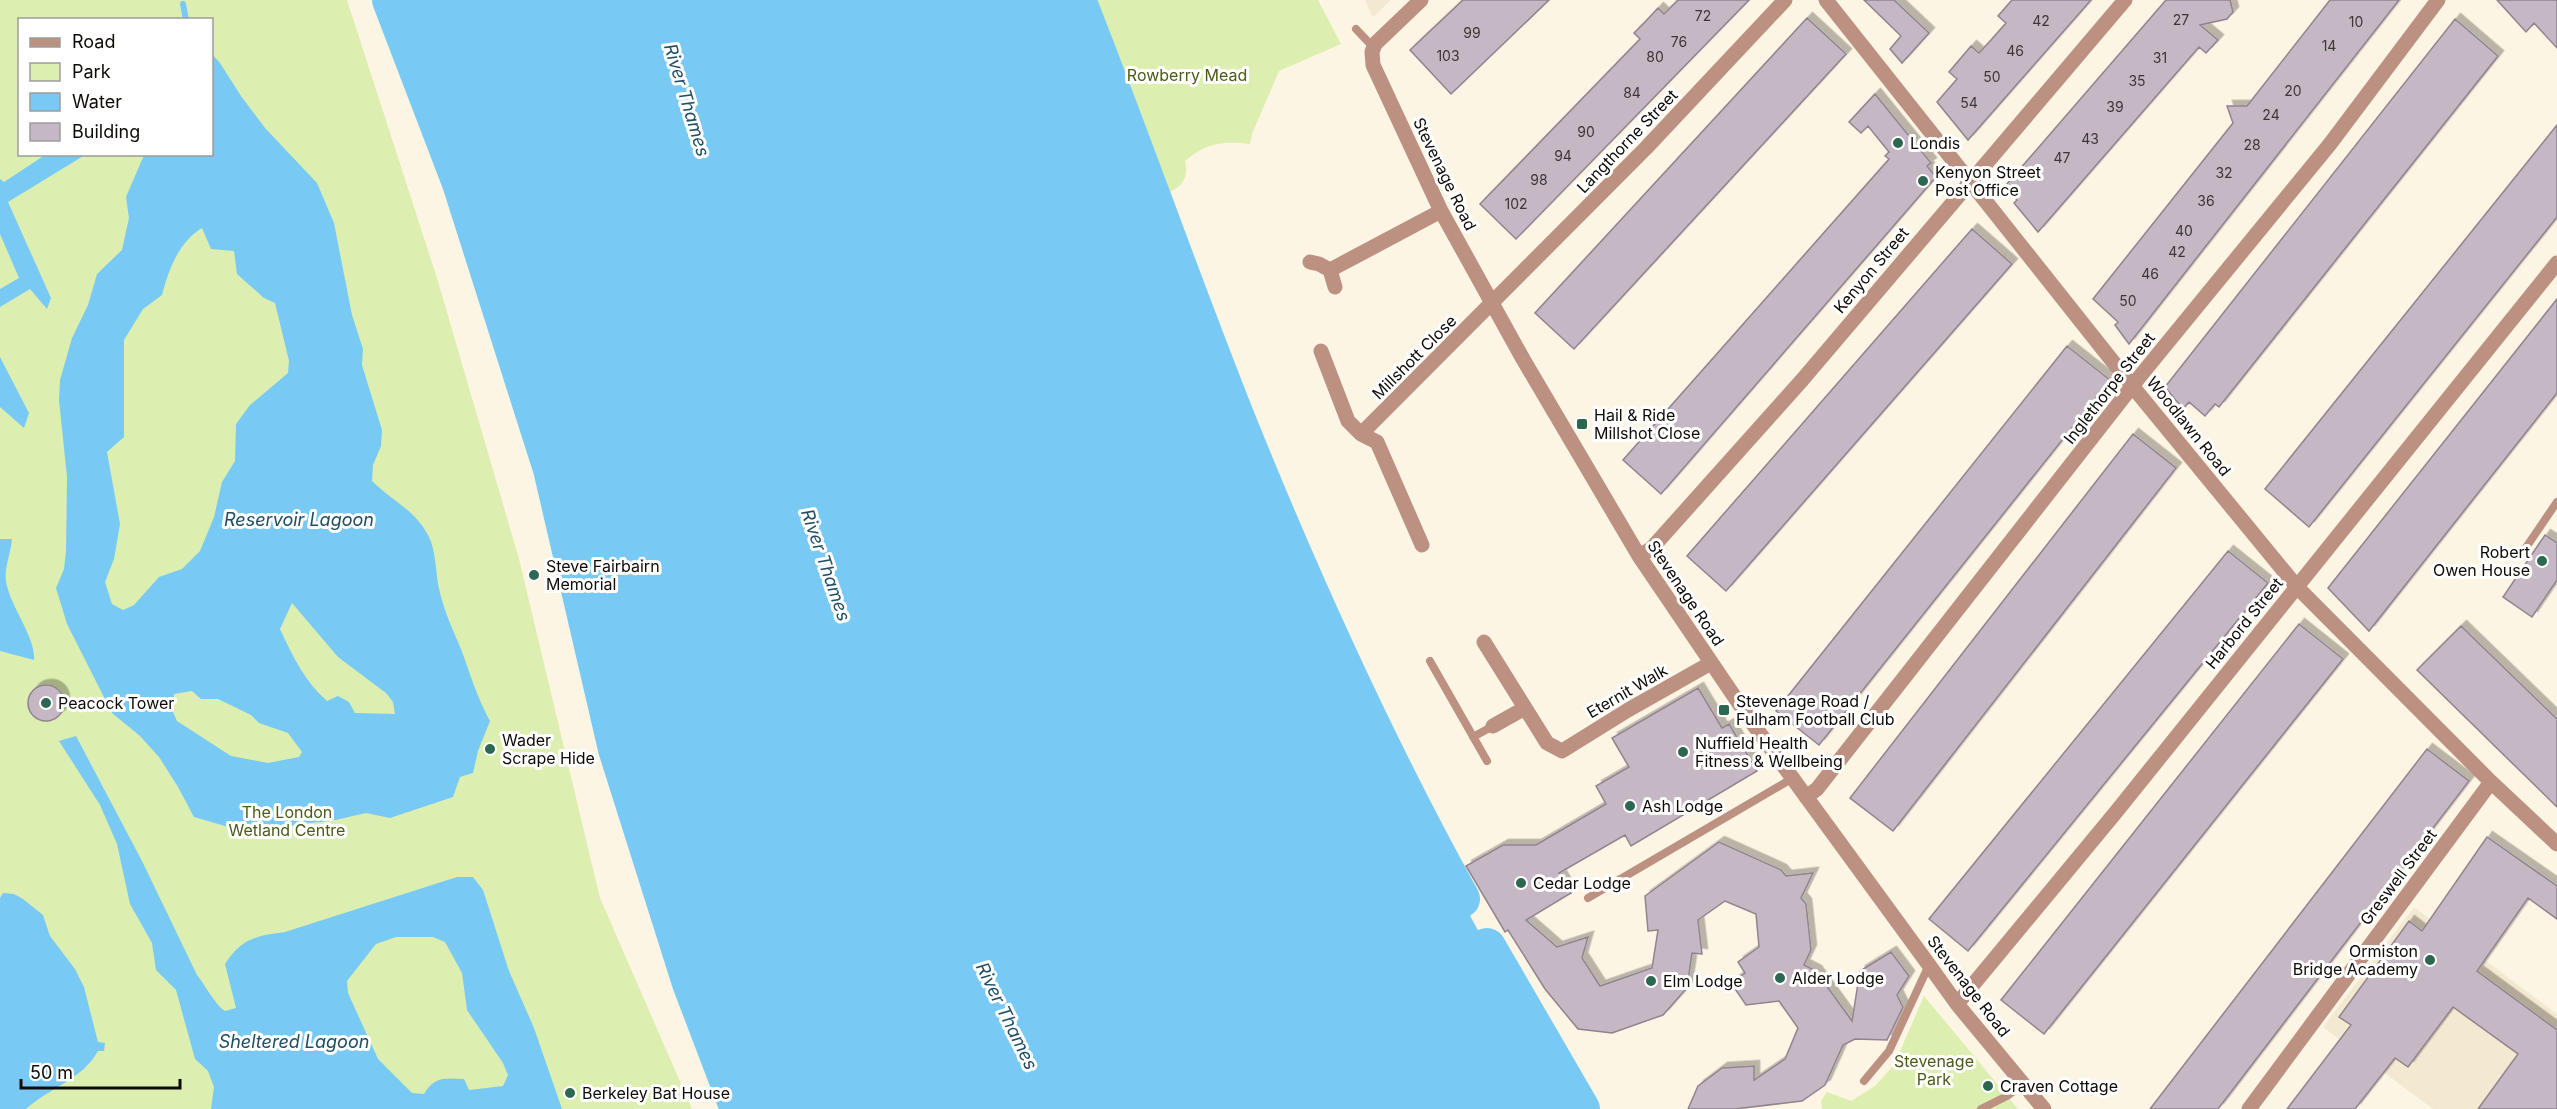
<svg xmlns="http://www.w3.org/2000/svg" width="2557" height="1109" font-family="Inter,sans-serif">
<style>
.built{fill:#f3e8d0}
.green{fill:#ddeeb1;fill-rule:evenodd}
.water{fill:#78caf4;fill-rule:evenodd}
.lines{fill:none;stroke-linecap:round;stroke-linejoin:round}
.stream{stroke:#78caf4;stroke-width:6}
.river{stroke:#78caf4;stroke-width:38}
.building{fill:#c5b7c4;stroke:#918390;stroke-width:1.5;filter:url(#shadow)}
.service{stroke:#bc9182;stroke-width:8}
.minor{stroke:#bc9182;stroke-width:15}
.poi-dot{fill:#2c6751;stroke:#fff;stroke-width:2}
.labels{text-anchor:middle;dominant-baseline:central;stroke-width:6;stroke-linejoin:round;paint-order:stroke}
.number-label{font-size:14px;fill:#3c3636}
.park-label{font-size:16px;fill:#4c5b17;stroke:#fff}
.street-label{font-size:16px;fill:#0e0b06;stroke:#fff}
.poi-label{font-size:16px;fill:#0e0b06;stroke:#fff;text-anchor:start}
.water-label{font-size:18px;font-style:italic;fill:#204e64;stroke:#fff}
</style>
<defs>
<filter id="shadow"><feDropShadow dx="5.5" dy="-5.5" stdDeviation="0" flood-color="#0004"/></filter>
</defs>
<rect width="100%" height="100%" fill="#fdf5e4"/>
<path class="built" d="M1365 0H1391L1373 17Z
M2414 907 2557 1014V1109H2433L2323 1027Z"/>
<path class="green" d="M0 0H347L437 278 519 559 600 898 692 1109H0ZM20 20H212V154H20Z
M1077 0H1318L1341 44 1279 71 1252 134 1250 144C1223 141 1206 143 1185 161 1189 180 1182 186 1166 194L1162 181 1147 189 1120 108Z
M1924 996 2018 1109H1822L1821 1101 1827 1092 1851 1101 1875 1086 1894 1065Z"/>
<path class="water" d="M391 0H1077L1236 419 1339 653 1437 856 1511 990 1581 1109H739L691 983 617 749 552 469 461 183Z
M212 54 220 63 241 96 265 128 317 183 334 223 352 315 363 349 362 365 382 430 381 446 373 465 372 481C391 500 415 510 428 535 437 552 435 574 440 593 445 613 453 630 461 649 471 676 476 695 490 721L478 751 473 773 460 777 453 797 390 818 366 813 331 821 298 824 256 835 194 817 178 787 159 757 140 736 112 713 67 624 56 588 64 569 66 551 67 477 59 400 60 380 72 338 88 305 97 274 122 250 129 218 126 197 144 155 212 154ZM202 228 211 249 234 251 237 274 264 298 275 303 289 361 288 373 250 405 236 424 235 461 222 482 214 517 200 551 182 569 159 577 134 605 123 610 112 604 105 582 114 559 120 524 107 452 124 437V340L143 309 162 295C169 269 178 243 202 228ZM292 603 338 657 386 693 393 702 395 714 355 713 349 702 338 696 327 701C305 682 292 655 280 629ZM192 691 201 699H218L251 715 259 723 288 733 302 752 299 757 268 763 231 756 177 721 172 710 174 694Z
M45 155H85L8 202 51 298 47 309 30 289 0 307V289L19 278 0 234V179L4 182Z
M0 357 29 413 24 428 0 407Z
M0 539H12C11 552 4 569 6 581 10 607 36 637 34 660L0 651Z
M76 736 142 861 197 975C206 986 215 1005 225 1011L236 1008 225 964C242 938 256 936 285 932L457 877H473L483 890 509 971 534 1028 562 1109H211L214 1087 208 1071 195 1059 176 990 156 970 152 943 130 904 117 844 100 805 59 741ZM396 937H433L445 942 462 973 467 1010 503 1063 508 1075 503 1086 469 1090 464 1079C445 1078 434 1076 424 1094L412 1093 378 1059 348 993 347 981 376 944Z
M3 893 14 894 23 899 43 915 50 936 75 969 84 987 98 1042 105 1043 104 1051H98C83 1079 49 1088 26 1109H0V898Z"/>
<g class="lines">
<path class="stream" d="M183 4 186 20"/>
<path class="river" d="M391 0 461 183 552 469 617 749 691 983 739 1109
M1077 0C1132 139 1181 280 1236 418 1302 582 1376 745 1461 899
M1487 947 1581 1109"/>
</g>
<path class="building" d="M1463 0H1549L1451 94 1410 50Z
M1678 0H1749L1516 239 1480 204 1640 39 1634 33 1646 21 1658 8 1664 14Z
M1864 0H1894L1929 33 1902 63 1890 49 1901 36Z
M2012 0H2091L1968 140 1937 102 1957 79 1949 72 1971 46 1979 53 1991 40 2006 23 1998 16Z
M2166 0H2230L2233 12 2227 19 2200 25 2218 40 2206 53 2199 47 2038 232 2014 203 2017 200 2006 185Z
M2330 0H2399L2129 344 2115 325 2118 322 2093 299 2233 123 2227 106H2247Z
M2497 0H2557V48L2534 23 2526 32Z
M1807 18 1846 54 1574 349 1535 313Z
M2455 19 2498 56 2219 407 2215 404 2205 416 2189 402 2183 409 2165 387Z
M1875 94 1931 163 1927 166 1936 177 1661 494 1623 460 1889 159 1885 156 1889 152 1868 126 1861 133 1849 122Z
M2557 125V217L2309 527 2265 489Z
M1972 229 2012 264 1726 591 1687 556Z
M2557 299V393L2369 631 2328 588Z
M2067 346 2110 380 1819 745 1776 711Z
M2133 434 2176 468 1893 831 1850 798Z
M2545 535 2557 543V580L2532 617 2503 597Z
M2228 551 2268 583 1968 951 1929 919Z
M2299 624 2343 659 2044 1034 2001 1000Z
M2461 626 2557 719V807L2417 670Z
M28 703a18 18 0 1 1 36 0a18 18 0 1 1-36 0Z
M1698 688 1722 728 1729 724 1757 771 1631 846 1625 835 1559 873 1571 893 1526 920 1557 947 1588 937 1582 958 1600 986 1652 968 1658 930 1648 931 1645 896 1719 842 1781 870 1786 876 1813 873 1801 898 1806 904 1811 950 1804 965 1816 971 1852 1021 1860 971 1891 952 1909 976 1897 995 1903 1007 1887 1040 1855 1039 1843 1045 1825 1085 1802 1101 1735 1109H1688L1698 1086 1722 1068 1754 1066V1080L1785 1059 1798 1028 1779 1001 1746 1005 1731 983 1745 973 1738 962 1759 947 1756 914 1725 901 1698 920 1702 954 1692 953 1687 988 1663 1015 1612 1033 1578 1029 1545 989 1508 930 1505 932 1466 866 1503 845H1536L1606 804 1596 786 1629 767 1612 738Z
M2427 749 2469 781 2218 1109H2150Z
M2487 837 2557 886V919L2528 898 2477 971 2557 1030V1109H2478L2518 1054 2453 1007 2408 1067 2395 1058 2355 1109H2287L2351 1025 2339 1017 2409 921 2422 931Z"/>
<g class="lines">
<path class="service" d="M1356 29 1373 47
M2527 546 2557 502
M1430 661 1487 761
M1473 737 1493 726
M1588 898 1793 778
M1864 1081 1889 1051 1929 965
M1981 1109 2007 1096 2024 1084"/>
<path class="minor" d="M1421 0 1375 44 1372 52 1373 65 1441 211 1523 359 1639 556 1753 724 1929 965 1957 1004 2044 1109
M1826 0 2133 387 2297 587 2491 782 2557 844
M1310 262 1319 264 1330 270
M1335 287 1330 270 1441 211
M1321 351 1348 421 1361 434 1646 148 1785 0
M1361 434 1377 442 1422 545
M1639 556 1651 549 1803 379 2125 0
M1484 642 1547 743 1562 751 1628 710 1711 663
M1493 726 1525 708
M1806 797 1817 789 2141 375 2330 144 2438 0
M1957 1004 2116 812 2557 263
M2249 1109 2491 782"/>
</g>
<g class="poi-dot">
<circle cx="1898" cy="143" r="6"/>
<circle cx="1923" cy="181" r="6"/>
<rect x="1576" y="418" width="12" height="12" rx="3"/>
<circle cx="2542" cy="561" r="6"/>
<circle cx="534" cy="575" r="6"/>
<circle cx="46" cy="703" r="6"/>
<rect x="1718" y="704" width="12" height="12" rx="3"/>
<circle cx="490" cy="749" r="6"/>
<circle cx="1683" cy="752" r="6"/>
<circle cx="1630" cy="806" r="6"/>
<circle cx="1521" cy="883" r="6"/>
<circle cx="2430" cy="960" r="6"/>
<circle cx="1780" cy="978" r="6"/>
<circle cx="1651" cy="981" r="6"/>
<circle cx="1988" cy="1086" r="6"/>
<circle cx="570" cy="1093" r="6"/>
</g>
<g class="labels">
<g class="number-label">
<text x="1703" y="15">72</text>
<text x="2181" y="19">27</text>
<text x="2041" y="20">42</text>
<text x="2356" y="21">10</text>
<text x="1472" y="32">99</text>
<text x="1679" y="41">76</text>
<text x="2329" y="45">14</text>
<text x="2015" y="50">46</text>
<text x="1448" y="55">103</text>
<text x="1655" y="56">80</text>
<text x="2160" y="57">31</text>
<text x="1992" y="76">50</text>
<text x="2137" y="80">35</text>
<text x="2293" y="90">20</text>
<text x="1632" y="92">84</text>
<text x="1969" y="102">54</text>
<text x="2115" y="106">39</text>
<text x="2271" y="114">24</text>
<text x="1586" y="131">90</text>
<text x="2090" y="138">43</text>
<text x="2252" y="144">28</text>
<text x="1563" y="155">94</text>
<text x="2062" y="157">47</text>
<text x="2224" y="172">32</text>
<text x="1539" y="179">98</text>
<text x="2206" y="200">36</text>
<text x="1516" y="203">102</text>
<text x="2184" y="230">40</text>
<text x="2177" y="251">42</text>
<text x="2150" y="273">46</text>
<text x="2128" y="300">50</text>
</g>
<g class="park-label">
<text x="1187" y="75">Rowberry Mead</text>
<text x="287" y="812">The London<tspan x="287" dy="18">Wetland Centre</tspan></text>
<text x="1934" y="1061">Stevenage<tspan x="1934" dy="18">Park</tspan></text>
</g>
<g class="street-label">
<text transform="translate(1627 141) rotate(-46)">Langthorne Street</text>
<text transform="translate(1445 174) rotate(64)">Stevenage Road</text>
<text transform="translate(1871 270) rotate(-50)">Kenyon Street</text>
<text transform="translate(1414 357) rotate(-45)">Millshott Close</text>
<text transform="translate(2109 388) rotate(-52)">Inglethorpe Street</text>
<text transform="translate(2189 426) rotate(51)">Woodlawn Road</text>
<text transform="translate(1686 593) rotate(56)">Stevenage Road</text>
<text transform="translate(2244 623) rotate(-51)">Harbord Street</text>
<text transform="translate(1627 691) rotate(-30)">Eternit Walk</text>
<text transform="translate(2398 877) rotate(-53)">Greswell Street</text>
<text transform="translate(1969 986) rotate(52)">Stevenage Road</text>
</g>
<g class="poi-label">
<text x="1910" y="143">Londis</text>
<text x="1935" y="172">Kenyon Street<tspan x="1935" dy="18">Post Office</tspan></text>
<text x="1594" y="415">Hail &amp; Ride<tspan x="1594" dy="18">Millshot Close</tspan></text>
<text x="2530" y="552" text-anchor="end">Robert<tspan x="2530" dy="18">Owen House</tspan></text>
<text x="546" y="566">Steve Fairbairn<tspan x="546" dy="18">Memorial</tspan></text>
<text x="1736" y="701">Stevenage Road /<tspan x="1736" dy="18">Fulham Football Club</tspan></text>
<text x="58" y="703">Peacock Tower</text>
<text x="502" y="740">Wader<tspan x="502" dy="18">Scrape Hide</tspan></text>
<text x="1695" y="743">Nuffield Health<tspan x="1695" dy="18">Fitness &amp; Wellbeing</tspan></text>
<text x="1642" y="806">Ash Lodge</text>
<text x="1533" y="883">Cedar Lodge</text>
<text x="2418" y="951" text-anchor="end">Ormiston<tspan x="2418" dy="18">Bridge Academy</tspan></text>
<text x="1792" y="978">Alder Lodge</text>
<text x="1663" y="981">Elm Lodge</text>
<text x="2000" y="1086">Craven Cottage</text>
<text x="582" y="1093">Berkeley Bat House</text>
</g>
<g class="water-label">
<text transform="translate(687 100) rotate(73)">River Thames</text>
<text x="299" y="519">Reservoir Lagoon</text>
<text transform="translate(826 565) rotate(71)">River Thames</text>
<text transform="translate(1007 1016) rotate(64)">River Thames</text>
<text x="294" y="1041">Sheltered Lagoon</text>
</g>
</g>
<rect x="18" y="18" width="195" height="138" fill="#ffffff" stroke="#9f9d9b" stroke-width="1.5"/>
<rect x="30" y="38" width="30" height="9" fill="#bc9182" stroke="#9f9d9b" stroke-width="1.5"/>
<text x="72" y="48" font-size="18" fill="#0e0b06">Road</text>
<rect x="30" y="63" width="30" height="18" fill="#ddeeb1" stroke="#9f9d9b" stroke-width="1.5"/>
<text x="72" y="78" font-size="18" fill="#0e0b06">Park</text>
<rect x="30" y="93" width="30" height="18" fill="#78caf4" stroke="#9f9d9b" stroke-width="1.5"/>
<text x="72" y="108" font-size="18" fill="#0e0b06">Water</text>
<rect x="30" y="123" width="30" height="18" fill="#c5b7c4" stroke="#9f9d9b" stroke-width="1.5"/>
<text x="72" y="138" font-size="18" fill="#0e0b06">Building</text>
<path d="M21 1079v9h159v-9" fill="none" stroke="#0e0b06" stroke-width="3"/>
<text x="30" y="1079" font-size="18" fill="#0e0b06" stroke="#ffffff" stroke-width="4.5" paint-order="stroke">50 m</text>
</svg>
